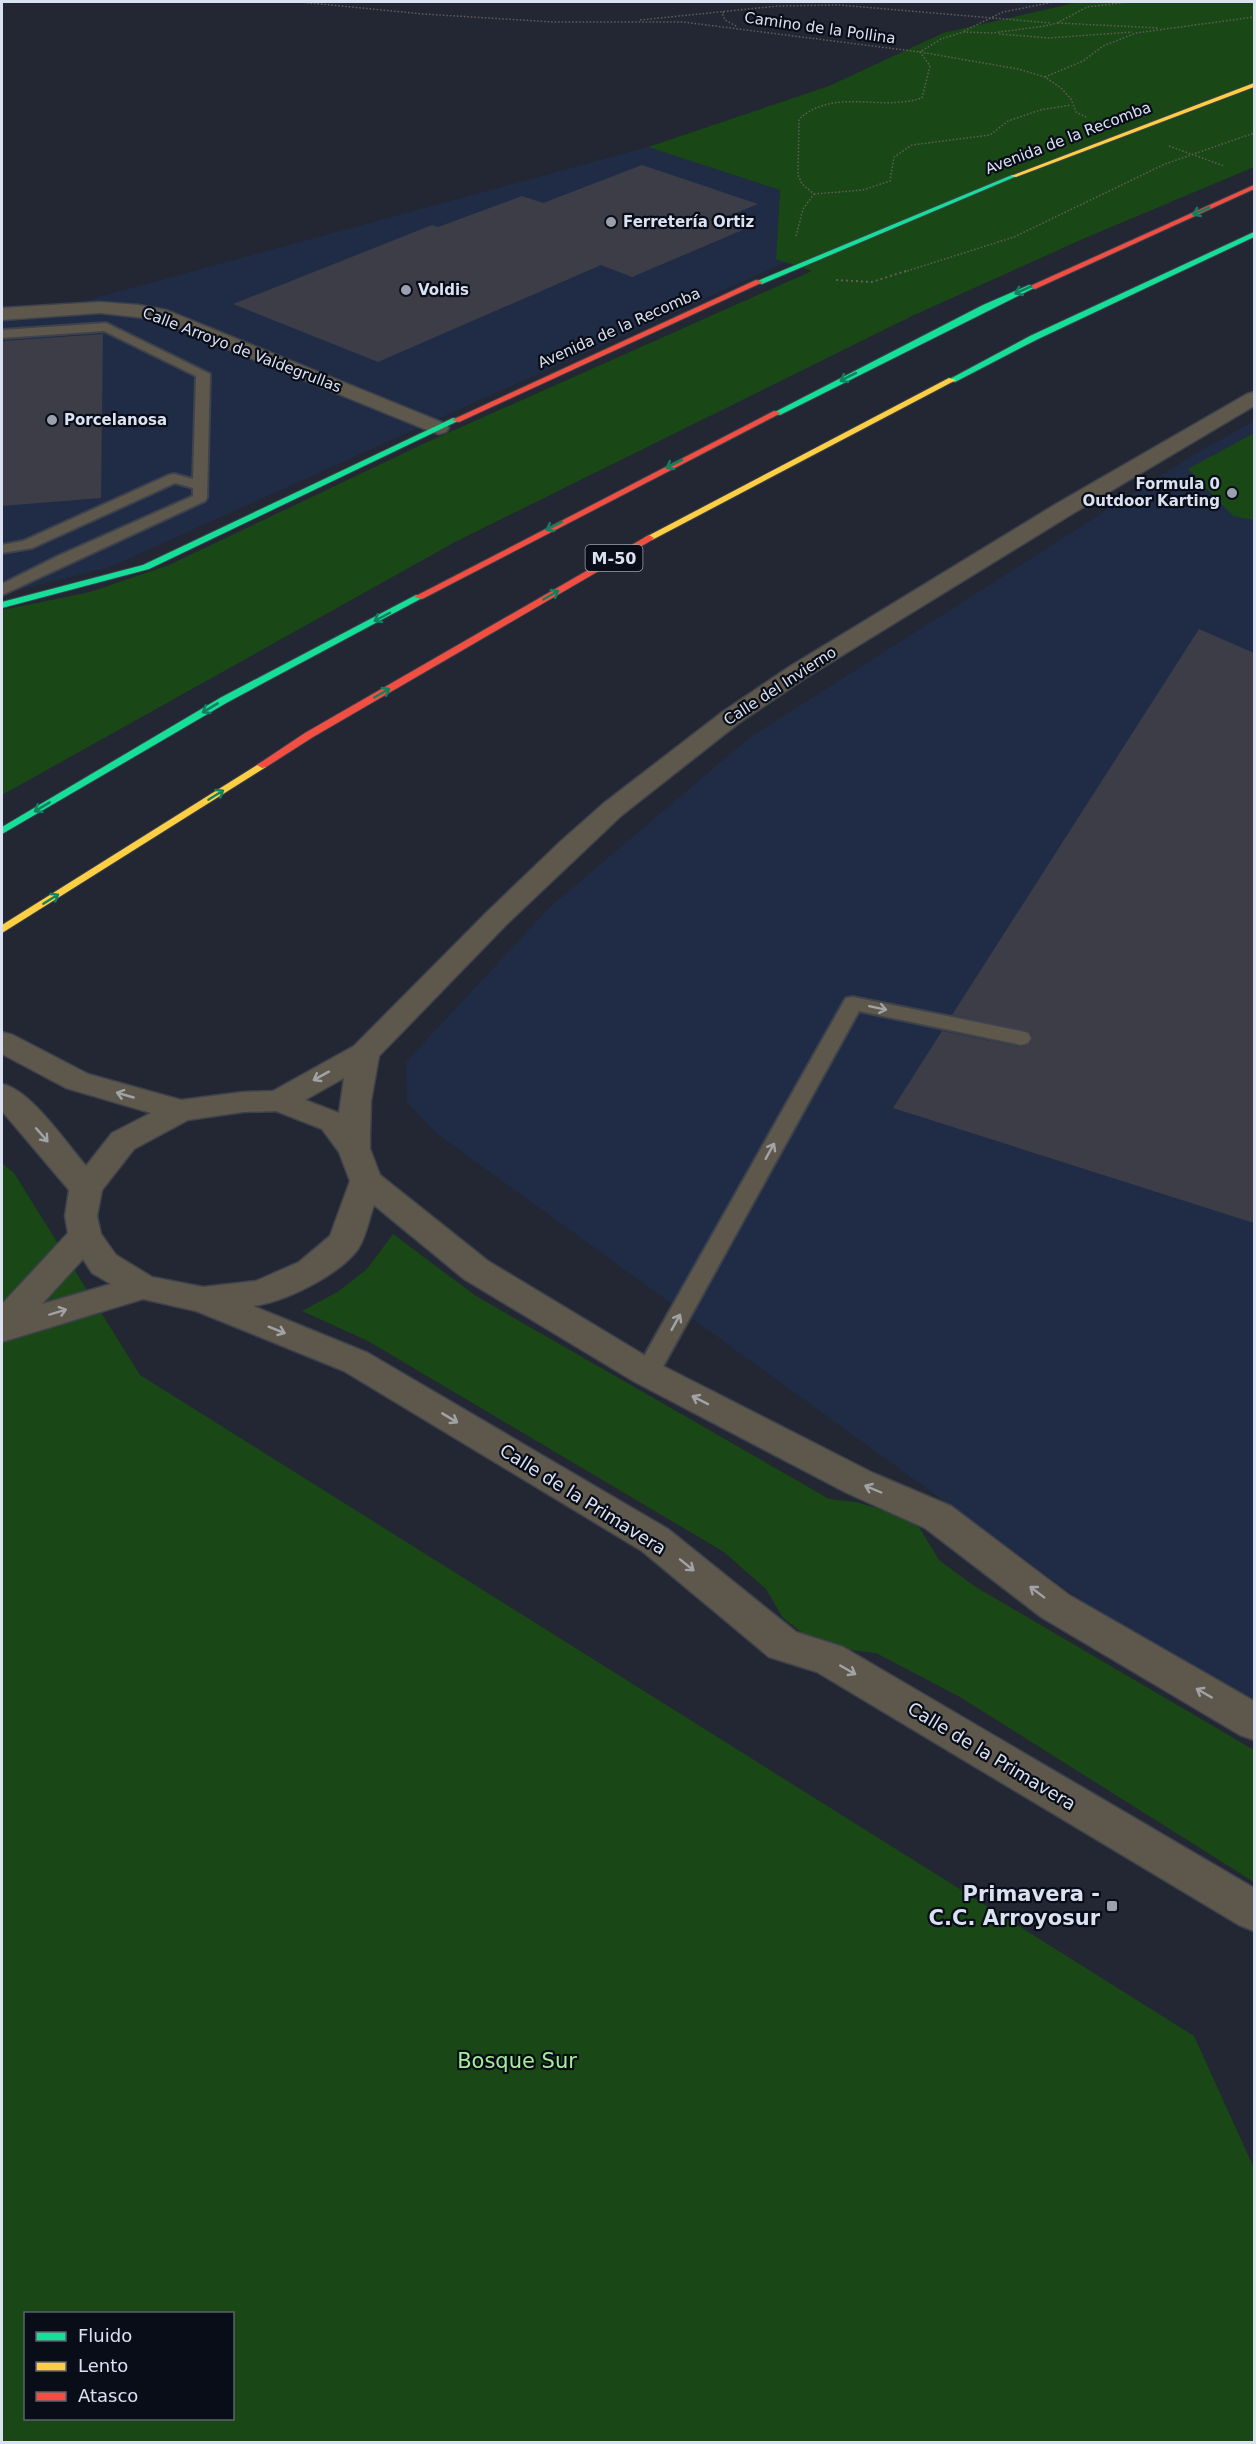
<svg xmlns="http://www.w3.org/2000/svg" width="1256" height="2444" font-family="'DejaVu Sans',sans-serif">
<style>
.built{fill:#202c46}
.green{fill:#1a4716;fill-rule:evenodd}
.building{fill:#3c3d47}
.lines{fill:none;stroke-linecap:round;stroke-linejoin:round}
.lane-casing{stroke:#3d424c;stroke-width:4}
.street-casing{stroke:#3d424c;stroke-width:3}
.fast-casing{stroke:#3d424c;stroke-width:2}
.slow-casing{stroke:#3d424c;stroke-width:2}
.jam-casing{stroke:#3d424c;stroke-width:2}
.path-far1{stroke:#625f5a;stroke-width:1.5;stroke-dasharray:1.5 2;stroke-linecap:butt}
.path{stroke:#625f5a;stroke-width:2;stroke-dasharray:2 3;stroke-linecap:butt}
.lane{fill:#5e584c;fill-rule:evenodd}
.street{fill:#5e584c;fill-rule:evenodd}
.fast{fill:#16e098;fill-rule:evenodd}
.slow{fill:#ffcf43;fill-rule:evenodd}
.jam{fill:#f24e42;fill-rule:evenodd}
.oneway{stroke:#10815e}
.oneway2{stroke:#a2a3a7}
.poi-dot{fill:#9aa0ae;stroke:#090d18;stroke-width:2}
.labels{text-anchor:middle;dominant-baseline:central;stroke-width:4.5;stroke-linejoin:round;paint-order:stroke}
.far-street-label{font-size:15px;fill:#dae1f1;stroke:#090d18}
.far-poi-label{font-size:15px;font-weight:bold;fill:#dae1f1;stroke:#090d18;text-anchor:start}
.shield{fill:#090d18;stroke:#9ba1b0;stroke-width:1.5}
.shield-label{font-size:16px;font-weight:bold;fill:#dae1f1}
.street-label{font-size:18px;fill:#dae1f1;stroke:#090d18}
.near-poi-label{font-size:21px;font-weight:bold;fill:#dae1f1;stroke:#090d18;text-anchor:end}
.near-park-label{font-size:21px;fill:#a3ee97;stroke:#090d18}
</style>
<rect width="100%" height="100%" fill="#222733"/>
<path class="built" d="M648 147 780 190 776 258 786 262 110 567 2 594V311L62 307Z
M1254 421V1703L1097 1612 435 1132 407 1102 406 1062 549 908 749 738 1195 454Z"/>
<path class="green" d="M1079 2H1254V167L1085 238 912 316 455 542 2 795V610L90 592 169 565 423 444 812 271 776 259 780 190 648 147 829 86 943 33Z
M1254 433V520L1233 516 1188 469Z
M2 1163 14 1173 140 1375 1194 2036 1254 2168V2442H2ZM26 2314H232V2418H26Z
M393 1234 476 1296 829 1499 856 1502 887 1511 919 1527 939 1560 974 1586 1254 1750V1882L960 1697 876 1653 837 1648 811 1639 783 1618 766 1589 724 1552 368 1341 302 1311 339 1291 367 1269Z"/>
<path class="building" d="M642 165 758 204 726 217 752 226 632 277 601 265 378 362 233 304 432 225 438 227 522 196 543 203Z
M103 334 101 498 2 506V341Z
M1199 629 1254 653V1223L893 1108 942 1031 1021 1047 1030 1044 1033 1037 1029 1031 952 1015Z"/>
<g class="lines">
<defs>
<path id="lane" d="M106 323 210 374 207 498 205 501 2 595V584L58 556 193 496V488L175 483 32 548 2 553V545L23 541 169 475 174 474 193 479 196 376 104 331 2 338V330Z
M853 997 1021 1031 1028 1033 1031 1038 1028 1043 1021 1045 859 1011 656 1379 647 1382 638 1379 635 1373 638 1367 843 1003 846 998Z"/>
<path id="street" d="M100 302 139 305 166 310 446 424 449 428 446 432 439 434 432 432 154 319 100 313 2 320V308Z
M1254 392V406L1072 514 807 677 739 723 622 815 507 924 379 1056 371 1101 370 1136V1149L380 1175 488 1261 659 1364 873 1473 951 1506 1069 1595 1254 1701V1740L1240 1735 1041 1617 925 1528 847 1493 635 1382 464 1279 374 1205C369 1219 366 1237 358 1249 339 1275 285 1302 253 1306L368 1353 668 1529 796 1632 843 1647 1254 1888V1931L1239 1925 817 1672 769 1657 642 1551 344 1371 196 1311 143 1299 2 1342V1304L68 1233 65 1216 69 1190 2 1111V1084C31 1090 66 1143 86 1166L112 1133 151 1113 66 1088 2 1054V1032L13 1035 88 1074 181 1100 243 1092 273 1091 354 1046 487 912 561 841 604 803 721 713 789 667 1056 504 1247 394ZM344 1078 339 1113 305 1100ZM276 1111 322 1129 339 1152 350 1181 330 1236 299 1262 256 1281 203 1287 152 1277 116 1255 101 1234 97 1216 102 1190 134 1149 188 1120 243 1112ZM83 1259 92 1273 111 1284 42 1304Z"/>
<path id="fast" d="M1012 175 1017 176 762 284 755 282Z
M1254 232V237L1036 340 955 382 948 380 1030 336Z
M1029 285 1036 287 780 415 773 413 983 305Z
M453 418 460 420 149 569 2 608V602L143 565Z
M416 595 424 597 228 702 2 834V827L220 698Z"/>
<path id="slow" d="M1254 83V87L1016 177 1011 176Z
M949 378 956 380 652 540 644 538Z
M262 762 266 763V767L2 933V925Z"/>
<path id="jam" d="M1254 185V189L1035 289 1028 287Z
M756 280 763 282 459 422 452 420Z
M774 411 781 413 422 599 414 597Z
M649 535 654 538 652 540 313 737 266 767 262 768 257 765 305 733Z"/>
</defs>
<use href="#lane" class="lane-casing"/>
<use href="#street" class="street-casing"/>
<use href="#fast" class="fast-casing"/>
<use href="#slow" class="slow-casing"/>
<use href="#jam" class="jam-casing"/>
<path class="path-far1" d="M300 2 423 14 554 22H683L920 52 1018 69 1045 77 1061 88 1071 99 1076 112 1088 118
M724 12 722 13 725 20 736 26
M640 20 778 6 839 5 1051 23
M1058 23 1159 28
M964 31 1003 12 1054 2
M999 34 1049 38 1132 32
M1045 77 1083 61 1103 46 1136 33 1254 17
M1169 146 1224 166
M814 194 863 190 890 181 894 157 912 145 990 135 1008 121 1040 110 1071 105
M796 236 803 209 814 194 802 184 798 175 799 119C836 87 878 112 922 98L930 66 920 52 941 39 963 32 992 33 1045 26 1057 23 1087 7 1129 2
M904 272 1014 237 1165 164 1254 133"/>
<path class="path" d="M836 280 872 282 909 270"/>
<use href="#lane" class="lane"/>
<use href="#street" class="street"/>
<use href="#fast" class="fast"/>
<use href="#slow" class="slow"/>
<use href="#jam" class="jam"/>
</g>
<defs><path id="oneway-shaft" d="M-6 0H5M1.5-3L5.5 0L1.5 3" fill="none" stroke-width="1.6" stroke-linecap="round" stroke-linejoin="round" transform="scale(1.5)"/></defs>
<g class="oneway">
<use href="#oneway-shaft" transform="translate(1201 211) rotate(156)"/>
<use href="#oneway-shaft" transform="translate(1023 290) rotate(156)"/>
<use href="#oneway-shaft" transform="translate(848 377) rotate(153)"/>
<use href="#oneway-shaft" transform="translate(674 464) rotate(153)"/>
<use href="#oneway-shaft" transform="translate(554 526) rotate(152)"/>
<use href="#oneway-shaft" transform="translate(551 595) rotate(-30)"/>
<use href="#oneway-shaft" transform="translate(382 617) rotate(152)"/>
<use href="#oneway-shaft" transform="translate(382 693) rotate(-30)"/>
<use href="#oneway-shaft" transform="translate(210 708) rotate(149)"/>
<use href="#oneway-shaft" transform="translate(216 795) rotate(-32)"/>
<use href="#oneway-shaft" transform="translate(42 807) rotate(149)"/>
<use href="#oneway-shaft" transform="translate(51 899) rotate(-32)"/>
</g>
<g class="oneway2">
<use href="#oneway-shaft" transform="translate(878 1008) rotate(12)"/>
<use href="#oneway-shaft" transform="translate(321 1076) rotate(151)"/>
<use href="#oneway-shaft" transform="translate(125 1095) rotate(-164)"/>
<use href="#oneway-shaft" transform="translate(42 1135) rotate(49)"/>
<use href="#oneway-shaft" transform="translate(770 1151) rotate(-61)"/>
<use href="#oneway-shaft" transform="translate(58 1312) rotate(-17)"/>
<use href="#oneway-shaft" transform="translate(676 1322) rotate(-61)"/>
<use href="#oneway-shaft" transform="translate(277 1330) rotate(22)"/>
<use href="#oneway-shaft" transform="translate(700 1400) rotate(-153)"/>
<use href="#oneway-shaft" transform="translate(450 1418) rotate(31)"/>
<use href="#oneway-shaft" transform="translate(873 1489) rotate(-157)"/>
<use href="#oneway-shaft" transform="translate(687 1565) rotate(39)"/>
<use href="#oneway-shaft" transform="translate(1037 1592) rotate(-143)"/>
<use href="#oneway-shaft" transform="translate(848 1670) rotate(30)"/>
<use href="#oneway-shaft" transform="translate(1204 1693) rotate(-150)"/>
</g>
<g class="poi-dot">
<circle cx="611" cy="222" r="6"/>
<circle cx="406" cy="290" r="6"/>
<circle cx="52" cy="420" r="6"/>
<circle cx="1232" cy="493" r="6"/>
<rect x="1106" y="1900" width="12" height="12" rx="3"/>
</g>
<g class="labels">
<g class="far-street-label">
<text transform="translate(820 28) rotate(8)">Camino de la Pollina</text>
<text transform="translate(1068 138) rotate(-21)">Avenida de la Recomba</text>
<text transform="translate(619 328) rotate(-24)">Avenida de la Recomba</text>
<text transform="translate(242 350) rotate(21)">Calle Arroyo de Valdegrullas</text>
<text transform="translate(780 686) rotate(-33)">Calle del Invierno</text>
</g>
<g class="far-poi-label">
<text x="623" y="222">Ferretería Ortiz</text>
<text x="418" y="290">Voldis</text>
<text x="64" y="420">Porcelanosa</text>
<text x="1220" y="484" text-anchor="end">Formula 0<tspan x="1220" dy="17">Outdoor Karting</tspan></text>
</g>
<rect class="shield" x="585.5" y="545" width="57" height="26" rx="4.5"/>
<g class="shield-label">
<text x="614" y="558">M-50</text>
</g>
<g class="street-label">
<text transform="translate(583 1499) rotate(32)">Calle de la Primavera</text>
<text transform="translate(992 1756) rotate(31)">Calle de la Primavera</text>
</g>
<g class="near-poi-label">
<text x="1100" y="1894">Primavera -<tspan x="1100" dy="24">C.C. Arroyosur</tspan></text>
</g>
<g class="near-park-label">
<text x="517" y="2061">Bosque Sur</text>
</g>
</g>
<rect width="1256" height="2444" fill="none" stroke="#dae1f1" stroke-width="6"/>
<rect x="24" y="2312" width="210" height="108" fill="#090d18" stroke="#5d626f" stroke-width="1.5"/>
<rect x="36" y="2332" width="30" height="9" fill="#16e098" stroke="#5d626f" stroke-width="1.5"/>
<text x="78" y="2342" font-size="18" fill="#dae1f1">Fluido</text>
<rect x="36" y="2362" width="30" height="9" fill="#ffcf43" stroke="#5d626f" stroke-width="1.5"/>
<text x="78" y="2372" font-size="18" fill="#dae1f1">Lento</text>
<rect x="36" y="2392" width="30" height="9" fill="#f24e42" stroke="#5d626f" stroke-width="1.5"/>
<text x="78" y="2402" font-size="18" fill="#dae1f1">Atasco</text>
</svg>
